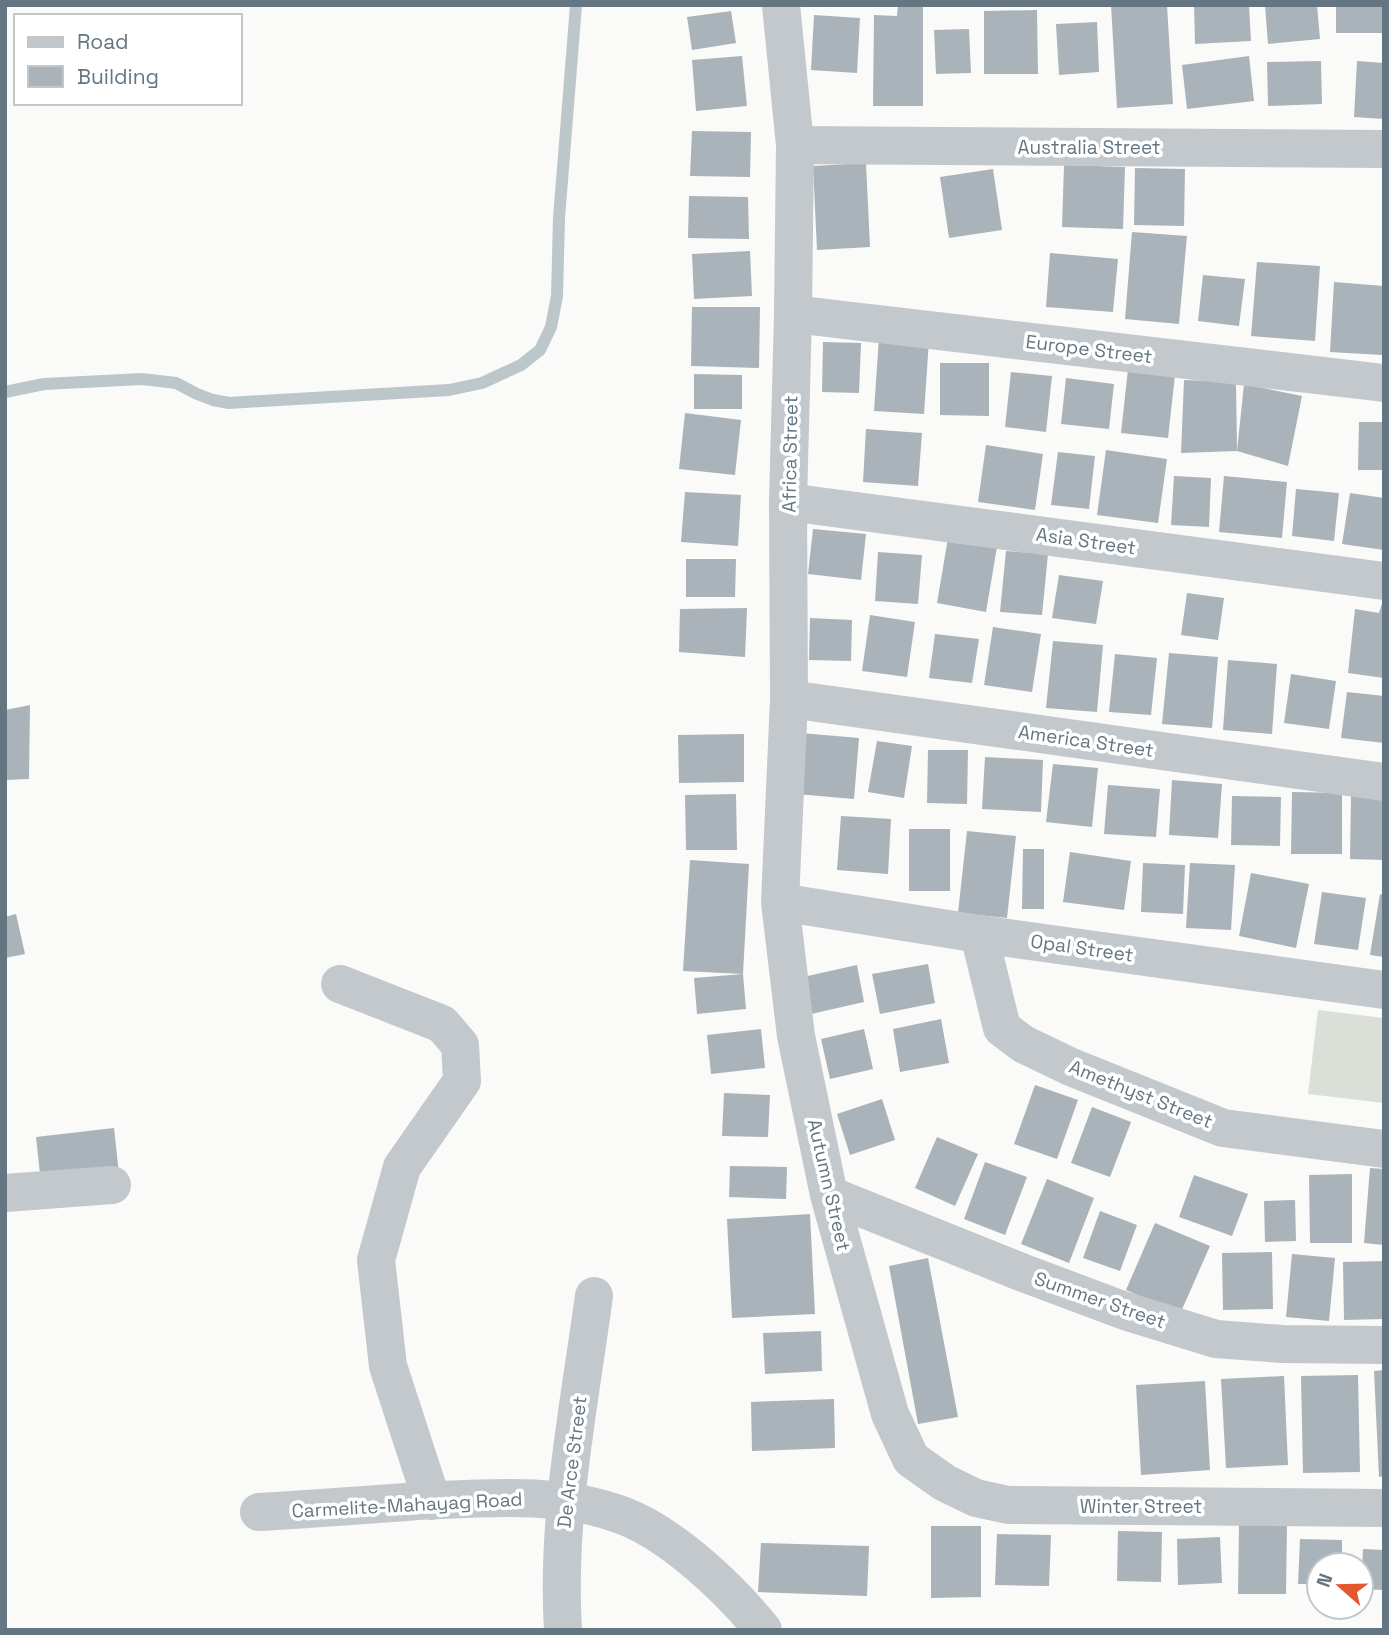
<svg xmlns="http://www.w3.org/2000/svg" width="1389" height="1635" font-family="'Space Grotesk',sans-serif">
<style>
.green{fill:#dadfd7}
.lines{fill:none;stroke-linecap:round;stroke-linejoin:round}
.stream{stroke:#bbc7cb;stroke-width:12}
.building{fill:#aab3b9}
.minor{stroke:#c3c8cc;stroke-width:38}
.labels{text-anchor:middle;dominant-baseline:central;stroke-width:7;stroke-linejoin:round;paint-order:stroke}
.street-label{font-size:19px;fill:#657683;stroke:#fff}
</style>
<rect width="100%" height="100%" fill="#fafaf8"/>
<path class="green" d="M1318 1010 1384 1018V1103L1308 1094Z"/>
<g class="lines">
<path class="stream" d="M5 392 44 384 142 379 176 383 197 394 213 400 229 403 262 401 449 390 482 383 521 365 540 350 551 327 557 296 559 218 576 5"/>
</g>
<path class="building" d="M898 5H923V106H873L874 15 897 16Z
M1111 5H1167L1173 104 1117 108Z
M1194 5H1249L1251 41 1195 44Z
M1265 5H1317L1320 39 1268 44Z
M1336 5H1384V33H1336Z
M1037 10 1038 74H984V11Z
M731 11 736 43 692 50 687 17Z
M814 15 860 18 857 73 811 70Z
M1097 22 1099 72 1059 75 1056 24Z
M969 29 971 73 936 74 934 30Z
M742 56 747 106 696 111 692 60Z
M1249 56 1254 101 1187 109 1182 65Z
M1321 61 1322 104 1268 106 1267 62Z
M1357 61 1384 63V119L1354 117Z
M692 131 751 132 750 177 690 176Z
M866 163 870 247 817 250 813 166Z
M1064 165 1125 167 1123 229 1062 227Z
M1135 168 1185 169 1184 226 1134 225Z
M993 169 1002 230 949 238 940 177Z
M689 196 748 197 749 239 688 238Z
M1132 232 1187 236 1179 324 1125 319Z
M750 251 752 296 694 299 692 254Z
M1050 253 1118 259 1113 312 1046 307Z
M1257 262 1320 266 1315 341 1251 336Z
M1203 275 1245 279 1239 326 1198 321Z
M1334 282 1384 286 1382 355 1330 352Z
M692 307H760L759 368 691 366Z
M879 337 929 340 924 414 874 411Z
M823 342 861 343 859 393 822 392Z
M940 363H989V416L940 415Z
M1128 369 1175 375 1168 438 1121 433Z
M1011 372 1052 376 1046 432 1005 427Z
M694 374 742 375V409H694Z
M1066 378 1114 384 1109 429 1061 424Z
M1184 380 1236 382 1237 451 1181 453Z
M1244 384 1302 396 1288 466 1237 451Z
M685 413 741 420 735 475 679 469Z
M1359 422H1384V470H1358Z
M866 429 922 433 918 486 863 482Z
M986 445 1043 454 1035 510 978 502Z
M1106 450 1167 459 1158 523 1097 515Z
M1058 452 1095 456 1089 509 1051 505Z
M1174 476 1211 478 1209 527 1171 525Z
M1224 476 1287 482 1282 538 1219 532Z
M1296 489 1339 493 1334 541 1292 536Z
M685 492 741 495 738 546 681 542Z
M1350 493 1384 498V550L1342 544Z
M813 529 866 534 861 580 808 574Z
M949 532 998 541 986 612 937 603Z
M1006 551 1048 554 1042 615 1000 612Z
M878 552 922 555 918 604 875 601Z
M686 559H736L735 597H686Z
M1059 575 1103 581 1096 624 1052 618Z
M1187 593 1224 598 1218 640 1181 635Z
M1383 600 1384 678 1348 673 1355 609 1379 613Z
M747 608 745 657 679 652 680 609Z
M870 615 915 622 907 677 862 671Z
M810 618 852 620 851 661 809 660Z
M993 627 1041 634 1032 692 984 685Z
M935 634 979 639 972 683 929 678Z
M1053 641 1103 645 1097 712 1046 708Z
M1169 653 1218 657 1212 728 1162 724Z
M1115 654 1157 658 1151 715 1109 712Z
M1228 660 1277 664 1272 734 1223 730Z
M1291 674 1336 681 1329 729 1284 723Z
M1347 692 1384 696V743L1341 738Z
M30 705 29 779 5 780V710Z
M801 733 859 738 854 799 796 794Z
M744 734V782L679 783 678 735Z
M877 741 912 746 904 798 868 792Z
M928 750H968L967 804 927 803Z
M985 757 1043 760 1041 812 982 809Z
M1053 764 1098 768 1092 827 1046 822Z
M1172 780 1222 784 1218 838 1169 835Z
M1108 785 1160 789 1156 837 1104 834Z
M1292 792 1342 793V854H1291Z
M736 794 737 850H686L685 795Z
M1351 795H1384V860L1350 859Z
M1232 796 1281 797 1280 846 1231 845Z
M841 816 891 819 888 874 837 870Z
M909 829H950V891H909Z
M967 831 1016 836 1007 918 958 913Z
M1023 849H1044V909H1022Z
M1070 852 1131 861 1124 910 1063 902Z
M690 860 749 864 743 974 683 971Z
M1143 863 1185 865 1183 914 1141 912Z
M1190 863 1235 865 1231 930 1186 928Z
M1251 873 1309 884 1296 948 1239 936Z
M1322 892 1366 898 1358 950 1314 944Z
M1380 894 1384 895V957L1370 955Z
M16 914 25 954 5 958V917Z
M928 964 935 1003 880 1014 872 974Z
M857 965 864 1002 811 1014 803 977Z
M743 974 746 1009 697 1014 694 978Z
M941 1019 949 1063 900 1072 893 1029Z
M761 1029 765 1068 711 1074 707 1035Z
M864 1029 873 1069 830 1079 821 1039Z
M1035 1085 1078 1100 1057 1159 1014 1144Z
M724 1093 770 1095 768 1137 722 1136Z
M882 1099 895 1140 850 1155 837 1114Z
M1092 1107 1131 1122 1110 1177 1071 1163Z
M114 1128 119 1174 41 1183 36 1137Z
M937 1137 978 1154 955 1206 915 1188Z
M985 1162 1027 1177 1005 1235 964 1219Z
M730 1166 787 1167 786 1199 729 1197Z
M1370 1168 1384 1169V1245L1364 1243Z
M1352 1174V1243H1310L1309 1175Z
M1194 1175 1248 1194 1232 1236 1179 1217Z
M1047 1179 1094 1198 1069 1263 1021 1244Z
M1295 1200 1296 1241 1265 1242 1264 1201Z
M1100 1211 1137 1225 1120 1271 1083 1258Z
M810 1214 815 1314 732 1318 727 1219Z
M1155 1223 1210 1246 1180 1314 1126 1290Z
M1272 1252 1273 1309 1223 1310 1222 1253Z
M1292 1254 1335 1258 1329 1321 1286 1317Z
M928 1258 958 1417 918 1424 889 1266Z
M1384 1261V1319L1344 1320 1343 1262Z
M821 1331 822 1371 765 1374 763 1333Z
M1384 1370V1476L1379 1477 1374 1371Z
M1358 1375 1360 1472 1303 1473 1301 1376Z
M1284 1376 1288 1465 1226 1468 1221 1379Z
M1205 1381 1210 1470 1141 1475 1136 1385Z
M834 1399 835 1448 752 1451 751 1402Z
M1239 1522 1287 1523 1286 1594H1238Z
M931 1526H981V1597L931 1598Z
M1118 1531 1162 1532 1161 1582 1117 1581Z
M997 1534 1051 1535 1049 1586 995 1585Z
M1220 1537 1222 1583 1178 1585 1177 1539Z
M1300 1539 1342 1540V1565H1319V1584H1298Z
M761 1543 869 1546 867 1596 758 1592Z
M1363 1549 1384 1550V1590L1361 1589Z"/>
<g class="lines">
<path class="minor" d="M781 5 795 145 793 314 788 502 789 699 780 902 796 1036 829 1195 890 1414 911 1459 945 1483 976 1498 1008 1505 1384 1508
M795 145 1384 149
M793 314 1384 383
M788 502 1384 581
M789 699 1384 782
M780 902 979 934 1384 990
M979 934 1002 1028 1023 1044 1071 1067 1223 1128 1384 1149
M340 984 442 1024 460 1045 462 1081 402 1167 376 1260 388 1366 432 1501
M5 1193 112 1185
M829 1195 1021 1272 1125 1311 1216 1339 1282 1344 1384 1345
M259 1512C312 1509 365 1505 418 1501 486 1498 560 1491 624 1516 673 1535 730 1589 763 1630
M563 1630C556 1518 579 1407 594 1296"/>
</g>
<g class="labels">
<g class="street-label">
<text x="1089" y="147">Australia Street</text>
<text transform="translate(1089 349) rotate(7)">Europe Street</text>
<text transform="translate(790 454) rotate(-89)">Africa Street</text>
<text transform="translate(1086 541) rotate(8)">Asia Street</text>
<text transform="translate(1086 741) rotate(8)">America Street</text>
<text transform="translate(1082 948) rotate(8)">Opal Street</text>
<text transform="translate(1141 1094) rotate(22)">Amethyst Street</text>
<text transform="translate(829 1185) rotate(77)">Autumn Street</text>
<text transform="translate(1100 1300) rotate(19)">Summer Street</text>
<text transform="translate(572 1462) rotate(-83)">De Arce Street</text>
<text transform="translate(407 1505) rotate(-3)">Carmelite-Mahayag Road</text>
<text x="1141" y="1506">Winter Street</text>
</g>
</g>
<rect width="1389" height="1635" fill="none" stroke="#657683" stroke-width="14"/>
<rect x="14" y="14" width="228" height="91" fill="#ffffff" stroke="#c1c8cd" stroke-width="2"/>
<rect x="28" y="37" width="35" height="10" fill="#c3c8cc" stroke="#c1c8cd" stroke-width="2"/>
<text x="77" y="49" font-size="21" fill="#657683">Road</text>
<rect x="28" y="66" width="35" height="21" fill="#aab3b9" stroke="#c1c8cd" stroke-width="2"/>
<text x="77" y="84" font-size="21" fill="#657683">Building</text>
<g transform="translate(1340 1586) rotate(290)"><circle r="33" fill="#ffffff" stroke="#c1c8cd" stroke-width="2"/>
<path d="M0-5L12 26L0 18L-12 26Z" fill="#e4572e"/>
<text y="-10" font-size="19" font-weight="bold" text-anchor="middle" fill="#657683">N</text>
</g>
</svg>
